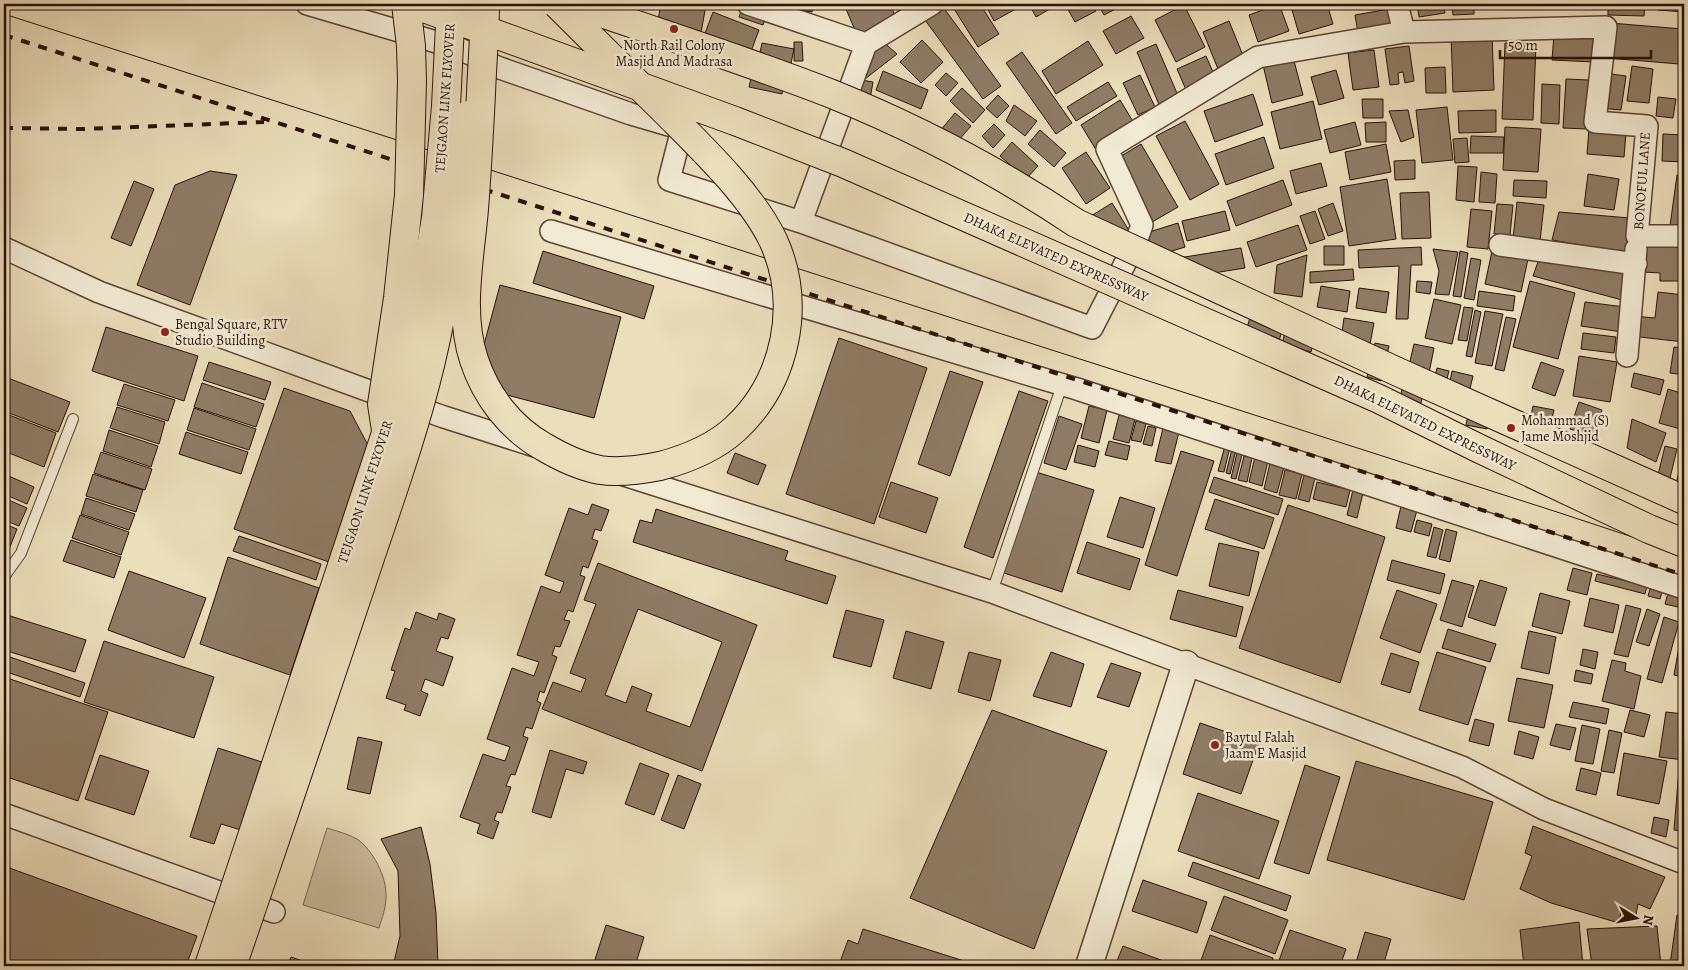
<svg xmlns="http://www.w3.org/2000/svg" width="1688" height="970" font-family="Alegreya,serif">
<style>
.green{fill:#cabb9d;stroke:#7a6652}
.building{fill:#8e7c65;stroke:#2a1108;fill-rule:evenodd}
.lines{fill:none;stroke-linecap:round;stroke-linejoin:round}
.service-casing{stroke:#5a4435;stroke-width:12}
.minor-casing{stroke:#5a4435;stroke-width:24}
.tertiary-casing{stroke:#5a4435;stroke-width:29}
.service{stroke:#f2ead3;stroke-width:10}
.minor{stroke:#f2ead3;stroke-width:21}
.tertiary{stroke:#f2ead3;stroke-width:26}
.tram{stroke:#2a1108;stroke-width:1}
.rail{stroke:#2a1108;stroke-width:4;stroke-dasharray:9 9;stroke-linecap:butt}
.primary-bridge-casing{stroke:#2a1108;stroke-width:30;stroke-linecap:butt}
.motorway-bridge-casing{stroke:#2a1108;stroke-width:30;stroke-linecap:butt}
.primary-bridge{stroke:#ebdebb;stroke-width:28}
.motorway-bridge{stroke:#ebdebb;stroke-width:28}
.poi-dot{fill:#8f2418;stroke:#f2ead3;stroke-width:2}
.labels{text-anchor:middle;dominant-baseline:central;stroke-width:5;stroke-linejoin:round;paint-order:stroke}
.poi-label{font-size:14px;fill:#2a1108;stroke:#f2ead3;text-anchor:start}
.street-label{font-size:14px;fill:#2a1108;stroke:#f2ead3}
</style>
<rect width="100%" height="100%" fill="#ebdebb"/>
<filter id="stains"><feTurbulence type="fractalNoise" baseFrequency=".004" numOctaves="4"/><feColorMatrix values="0 0 0 0 .2 0 0 0 0 .09 0 0 0 0 .02 0 0 0 .5 -.17"/></filter>
<radialGradient id="worn" r=".72"><stop offset=".6" stop-color="#630" stop-opacity="0"/><stop offset="1" stop-color="#630" stop-opacity=".3"/></radialGradient>
<path class="green" d="M327 828C337 831 348 834 357 839 373 850 387 877 386 897 386 908 382 918 379 928L303 905Z"/>
<path class="building" d="M661 4H698L706 5 699 44 655 36Z
M770 4H813L812 12 770 7Z
M844 4H890L898 23 859 40Z
M951 4H980L999 34 978 47Z
M985 4H1023V5L994 21Z
M1029 4H1053L1055 6 1036 17Z
M1065 4H1092L1096 11 1075 22Z
M1098 4H1125L1104 15Z
M1279 4 1289 31 1258 42 1249 15Z
M1315 4H1327L1333 24 1299 34 1292 10Z
M1349 4H1378L1350 9Z
M1417 4H1443L1445 13 1419 17Z
M1452 4H1474V14L1453 15Z
M1507 4H1539V7L1507 6Z
M1608 4H1645L1644 16 1608 15Z
M1658 4H1684V12L1658 10Z
M1184 5 1205 47 1176 62 1155 20Z
M943 7 1001 86 983 99 925 20Z
M742 8 766 17 763 25 739 17Z
M1389 9 1393 26 1358 33 1355 15Z
M713 12 759 30 744 70 698 52Z
M1131 16 1144 38 1116 54 1103 31Z
M1229 21 1244 58 1218 69 1203 32Z
M1610 23 1683 29 1679 64 1607 58Z
M1492 32 1494 90 1453 92 1451 34Z
M1554 34 1595 36 1594 62 1552 60Z
M880 39 897 54 865 79 848 61Z
M922 40 943 62 921 83 900 62Z
M1088 41 1103 65 1056 94 1042 71Z
M794 42H802L803 61H794Z
M762 43 794 49 790 68 758 62Z
M1505 43 1536 44 1533 120 1502 119Z
M1156 44 1182 105 1163 114 1137 52Z
M1409 46 1414 81 1405 83 1403 72 1398 73 1399 84 1390 85 1385 49Z
M1374 50 1379 87 1353 90 1348 53Z
M1022 52 1072 123 1056 134 1006 63Z
M1206 56 1216 79 1187 92 1177 69Z
M1293 57 1303 95 1272 103 1263 65Z
M1632 66 1653 69 1649 103 1627 101Z
M1445 67 1446 93H1426L1425 68Z
M753 70 785 77 782 94 749 87Z
M1336 70 1344 98 1319 105 1311 77Z
M883 71 928 90 921 109 876 90Z
M946 73 958 83 946 96 935 85Z
M1604 73 1626 76 1621 110 1600 108Z
M1140 75 1155 107 1138 115 1123 83Z
M855 79 873 82 870 99 852 96Z
M1566 79 1589 80 1587 129 1563 128Z
M1108 82 1117 96 1076 121 1067 107Z
M1542 84 1560 85 1559 124 1541 123Z
M962 88 985 110 973 123 950 101Z
M1253 94 1263 125 1215 142 1204 111Z
M998 95 1009 106 997 118 986 108Z
M1658 97 1676 99 1673 118 1656 116Z
M1362 99H1383V118H1363Z
M1120 100 1140 133 1101 158 1081 125Z
M1313 101 1322 139 1280 149 1271 112Z
M1014 105 1037 121 1025 136 1006 121Z
M1447 107 1453 160 1422 163 1416 110Z
M1408 110 1414 137 1401 142 1389 111Z
M1496 110V132L1459 133 1458 111Z
M955 113 971 126 944 157 929 144Z
M1185 121 1219 184 1190 200 1156 136Z
M1355 122 1361 145 1330 153 1324 130Z
M1386 122V142H1366L1365 123Z
M994 124 1005 135 993 148 982 136Z
M1505 127 1541 129 1538 172 1503 170Z
M1589 129 1626 133 1624 157 1587 154Z
M1040 130 1066 153 1054 167 1028 144Z
M1663 134 1684 135V162L1662 161Z
M1471 136 1504 137 1503 153H1470Z
M1264 137 1274 168 1226 185 1215 154Z
M1467 138 1469 162 1455 163 1453 139Z
M1012 142 1038 166 1026 179 1000 156Z
M1141 144 1178 207 1147 225 1110 163Z
M1386 144 1391 172 1350 180 1345 152Z
M1086 152 1110 188 1086 204 1062 168Z
M1415 160V179L1395 180 1394 161Z
M1321 163 1327 186 1296 194 1290 171Z
M1458 166 1477 167 1474 202 1456 200Z
M210 171 237 175 190 305 137 285 175 185Z
M1481 172 1497 174 1495 203 1479 202Z
M1588 174 1619 179 1614 210 1584 206Z
M1677 175 1684 176V228L1670 226Z
M1387 179 1396 239 1349 246 1340 187Z
M1283 180 1292 205 1236 226 1227 201Z
M1514 180 1547 181 1546 198 1513 196Z
M134 181 154 189 131 246 111 238Z
M1429 192 1431 238 1402 239 1400 193Z
M1517 202 1544 205 1540 241 1513 239Z
M1112 203 1130 232 1109 245 1091 216Z
M1333 203 1343 231 1328 236 1318 209Z
M1497 204 1513 205 1510 235 1494 234Z
M1471 209 1492 211 1488 249 1467 247Z
M1225 211 1230 230 1187 241 1182 221Z
M1315 211 1325 239 1310 244 1300 216Z
M1559 212 1630 218 1628 253 1552 240Z
M1178 223 1185 247 1153 257 1146 233Z
M1298 225 1307 250 1256 267 1247 242Z
M1644 242H1684V281H1660V273L1643 272Z
M1324 246H1344V265H1324Z
M1421 247 1422 265H1411L1408 319H1396L1399 266 1359 268 1358 250Z
M1241 248 1245 268 1169 280 1166 260Z
M1433 249 1458 252 1449 295 1435 294 1439 271Z
M543 251 654 286 644 319 533 283Z
M1460 251 1468 253 1461 297 1453 296Z
M1492 251 1528 259 1521 292 1485 284Z
M1307 255 1302 297 1274 293 1277 265Z
M1540 256 1631 266 1622 300 1533 276Z
M1471 258 1481 260 1474 300 1464 298Z
M1353 269 1354 280 1310 283V272Z
M1417 281 1432 282 1430 294 1416 292Z
M1530 281 1575 293 1558 359 1513 347Z
M500 285 621 317 594 418 473 386Z
M1321 286 1350 291 1347 312 1317 307Z
M1359 288 1389 292 1386 313 1356 308Z
M1479 291 1515 296 1513 311 1477 306Z
M1658 292 1684 295V342L1631 336 1633 316 1655 318Z
M1434 299 1461 305 1452 344 1425 338Z
M1585 302 1625 307 1622 332 1581 326Z
M1254 303 1287 312 1278 345 1245 335Z
M1464 307 1473 308 1467 341 1458 340Z
M1475 310 1481 312 1472 357 1466 356Z
M1485 311 1503 314 1492 366 1475 363Z
M1506 317 1516 319 1504 371 1495 369Z
M1344 318 1374 323 1370 344 1341 339Z
M1287 322 1316 329 1311 352 1282 345Z
M106 327 198 356 184 401 92 371Z
M1583 333 1616 337 1614 353 1581 349Z
M839 338 927 368 874 524 786 494Z
M1375 343 1389 346 1381 381 1367 377Z
M1414 344 1434 348 1428 378 1407 374Z
M1674 347 1684 348V375L1670 373Z
M1579 356 1617 362 1610 402 1573 396Z
M209 362 271 382 265 400 203 380Z
M1541 362 1564 370 1555 396 1532 388Z
M1437 368 1449 371 1441 402 1429 400Z
M950 371 983 382 950 476 918 464Z
M1452 371 1473 376 1466 405 1446 401Z
M1634 373 1664 380 1660 395 1631 387Z
M8 378 70 402 58 432 4 411V389Z
M1404 381 1425 386 1419 411 1398 406Z
M202 383 264 404 256 427 194 407Z
M124 384 175 400 168 421 117 405Z
M284 388 350 411 369 447 329 562 234 529Z
M1668 389 1684 394V430L1659 423Z
M1019 391 1048 401 993 558 964 547Z
M1472 395 1493 400 1487 429 1466 425Z
M1579 402 1602 410 1593 436 1570 429Z
M1089 406 1107 410 1099 443 1081 438Z
M1533 406 1554 410 1547 440 1527 436Z
M117 407 165 422 159 444 110 428Z
M194 408 256 429 249 450 187 430Z
M4 413 56 433 44 467 4 451Z
M1119 415 1135 419 1129 443 1113 439Z
M1059 416 1082 424 1066 470 1044 463Z
M1632 419 1666 433 1656 462 1627 448Z
M1136 421 1146 424 1141 442 1131 440Z
M1148 426 1156 428 1152 446 1143 444Z
M1163 428 1179 432 1171 464 1155 461Z
M109 430 158 446 151 467 103 451Z
M186 432 248 452 241 474 179 454Z
M1109 441 1130 446 1127 460 1105 455Z
M1078 445 1099 451 1095 467 1074 462Z
M1225 446 1230 447 1224 472 1218 471Z
M1665 446 1677 449 1670 478 1658 475Z
M1232 449 1236 450 1230 474 1226 473Z
M1238 449 1243 450 1236 479 1231 478Z
M1181 451 1214 461 1177 576 1145 565Z
M1684 451V481L1677 480Z
M101 452 152 469 145 490 94 473Z
M735 453 766 465 758 485 727 473Z
M1244 456 1252 458 1247 482 1238 480Z
M1255 457 1268 461 1262 486 1249 482Z
M1270 463 1284 467 1277 493 1264 489Z
M1285 470 1302 474 1296 499 1279 495Z
M1036 472 1094 490 1062 592 1004 573Z
M4 474 34 487 27 504 4 494Z
M93 474 143 490 136 512 86 496Z
M1304 475 1315 478 1309 502 1298 499Z
M1214 477 1283 499 1278 515 1209 492Z
M891 482 938 498 926 533 879 517Z
M1317 482 1350 490 1346 507 1313 499Z
M1353 490 1363 493 1357 518 1347 515Z
M1120 497 1155 508 1143 548 1107 537Z
M4 498 27 508 19 526 4 520Z
M86 498 135 514 129 530 81 514Z
M1215 499 1274 518 1264 549 1205 529Z
M592 504 609 510 601 531 595 529 592 539 598 541 588 568 583 566 580 575 585 577 573 612 568 610 564 620 570 621 560 647 555 646 552 655 557 657 544 693 540 691 537 701 541 703 532 729 526 727 523 736 528 738 515 775 511 774 506 786 511 787 502 813 497 812 494 820 499 822 493 839 477 833 480 824 460 817 483 754 505 761 510 747 487 739 512 668 534 676 539 662 517 655 541 586 560 593 564 582 545 575 569 508 588 515Z
M1288 505 1385 537 1340 683 1239 648Z
M1401 506 1417 510 1411 532 1396 528Z
M656 509 788 551 785 560 836 576 827 604 633 542 640 520 652 523Z
M80 515 129 532 121 555 72 538Z
M1417 520 1432 524 1429 536 1414 532Z
M4 524 17 529 10 547 4 545Z
M1434 527 1443 530 1436 558 1427 556Z
M1446 529 1457 532 1450 562 1439 559Z
M239 536 321 564 316 580 233 551Z
M71 540 121 557 114 578 63 561Z
M1087 542 1140 559 1130 590 1077 573Z
M1219 543 1259 552 1249 596 1209 586Z
M228 557 319 588 290 675 200 644Z
M1392 560 1445 574 1440 594 1387 580Z
M598 563 757 625 702 771 542 709 553 682 581 692 586 679 570 673 596 604 584 600ZM638 609 722 642 690 727 646 711 652 694 632 686 626 703 605 695Z
M1573 568 1592 573 1587 595 1567 590Z
M129 571 206 598 184 658 108 630Z
M1597 574 1647 586 1645 594 1595 581Z
M1452 580 1474 586 1462 627 1440 620Z
M1480 580 1507 588 1495 626 1468 617Z
M1650 589 1662 592 1660 599 1648 596Z
M1178 590 1243 607 1236 637 1170 619Z
M1397 590 1437 604 1420 653 1380 638Z
M1540 593 1570 601 1562 634 1532 626Z
M1668 593 1681 596 1678 607 1665 604Z
M1590 598 1619 605 1613 633 1584 626Z
M1626 605 1641 609 1628 657 1614 654Z
M1647 609 1660 614 1649 646 1636 642Z
M846 610 884 620 871 667 833 657Z
M416 612 437 620 439 613 455 619 448 639 441 637 436 651 453 657 443 686 425 679 421 691 428 694 420 716 404 710 406 705 386 698 395 671 391 670 405 628 410 630Z
M4 614 86 640 75 672 4 650Z
M1664 617 1679 622 1662 683 1647 679Z
M1684 618V677L1674 675Z
M1448 629 1496 644 1490 662 1442 648Z
M906 631 944 642 931 689 893 678Z
M1529 631 1556 637 1549 674 1521 668Z
M104 641 214 677 194 738 84 702Z
M1583 649 1598 652 1595 669 1580 665Z
M969 652 1001 660 990 701 958 692Z
M1051 652 1084 664 1071 707 1033 696Z
M1437 652 1486 667 1468 725 1419 710Z
M1391 653 1419 662 1410 693 1381 684Z
M4 655 85 683 80 697 4 671Z
M1612 660 1626 663 1625 671 1641 676 1634 709 1602 701Z
M1111 663 1141 673 1129 707 1097 697Z
M1576 670 1593 674 1591 684 1574 681Z
M4 677 108 712 78 801 4 776Z
M1517 678 1553 685 1544 728 1508 721Z
M1573 702 1609 709 1606 724 1569 717Z
M992 710 1107 751 1034 949 910 898Z
M1630 710 1650 715 1644 737 1624 732Z
M1666 712 1684 714V760L1659 757Z
M1475 719 1494 724 1489 746 1469 741Z
M1200 723 1259 743 1241 794 1183 774Z
M1556 724 1576 728 1570 750 1550 745Z
M1582 725 1600 729 1593 764 1575 761Z
M1609 730 1622 733 1614 773 1601 771Z
M1519 731 1539 737 1533 759 1514 754Z
M358 737 382 742 370 794 347 789Z
M218 748 262 762 241 830 221 824 214 844 190 837Z
M550 750 587 762 583 774 566 769 551 818 532 812Z
M1624 753 1667 761 1659 804 1617 795Z
M100 755 149 771 134 815 85 799Z
M1356 761 1493 802 1464 900 1327 860Z
M640 763 669 774 654 815 625 804Z
M1305 765 1340 777 1309 874 1274 863Z
M1581 768 1601 773 1596 795 1576 790Z
M1679 769H1684V831L1674 830Z
M678 775 701 784 684 829 661 820Z
M1198 793 1279 821 1259 879 1178 851Z
M1654 817 1669 820 1666 837 1651 833Z
M1533 826 1665 877 1650 909 1638 904 1635 920 1621 912 1619 923 1551 903 1520 889 1532 856 1525 853Z
M421 827 430 864 436 913 438 964 394 962 400 936 398 871 381 839Z
M1193 862 1291 896 1286 911 1188 876Z
M4 866 197 936 186 966H4Z
M1143 880 1207 902 1197 933 1132 911Z
M1224 896 1288 920 1275 954 1211 930Z
M1677 915 1684 916V966L1670 965Z
M1579 922 1583 966H1524L1520 930Z
M606 925 644 937 635 966H593Z
M1657 926 1661 966H1592L1587 929Z
M863 929 980 966H852L840 962 848 940 858 944Z
M1290 930 1346 949 1340 966H1277Z
M1365 932 1391 939 1383 966H1355Z
M1210 935 1273 958 1271 966H1199Z
M1123 946 1177 966H1115Z
M291 957 317 966H288Z"/>
<g class="lines">
<defs>
<path id="service" d="M4 577 21 553 73 419
M992 592 1062 385"/>
<path id="minor" d="M307 4 460 49 497 67 631 114 682 129 669 180 801 222 1092 328 1136 242 1142 225 1107 149 1258 57 1404 32
M748 4 866 44 932 4
M1397 4 1404 32 1606 27 1595 122 1647 126 1637 236H1684
M801 222 866 44
M551 231 1077 389 1684 588
M1500 245 1636 264
M4 248 99 292 372 392 444 417 535 446
M1627 356 1636 249
M621 474 992 592 1462 767 1544 809 1684 863
M4 814 274 912"/>
<path id="tertiary" d="M1089 966 1186 664"/>
</defs>
<use href="#service" class="service-casing"/>
<use href="#minor" class="minor-casing"/>
<use href="#tertiary" class="tertiary-casing"/>
<use href="#service" class="service"/>
<use href="#minor" class="minor"/>
<use href="#tertiary" class="tertiary"/>
<path class="tram" d="M4 14 1557 512 1684 554"/>
<path class="rail" d="M4 35 1684 575
M4 128 82 129 264 122"/>
<defs>
<path id="primary-bridge" d="M209 966 404 379 419 320 436 218 446 106 451 4
M232 966C276 838 319 711 362 582 386 509 413 437 431 361 450 281 459 198 468 115"/>
<path id="motorway-bridge" d="M413 4 735 121 843 163 1379 399 1480 449 1649 529 1684 543
M485 4C485 34 482 64 481 94 479 133 477 171 474 209 470 258 458 312 474 360 486 396 510 428 544 447 561 457 579 466 600 470 619 473 640 470 660 466 687 459 714 448 735 429 787 381 802 303 773 240 751 195 704 150 669 115 632 78 594 41 557 4
M576 4C661 34 748 61 832 94 916 128 1001 173 1076 223L1398 372 1684 500
M386 430 382 404 398 298 409 195 412 81 411 46 406 4"/>
</defs>
<use href="#primary-bridge" class="primary-bridge-casing"/>
<use href="#motorway-bridge" class="motorway-bridge-casing"/>
<use href="#primary-bridge" class="primary-bridge"/>
<use href="#motorway-bridge" class="motorway-bridge"/>
</g>
<g class="poi-dot">
<circle cx="674" cy="29" r="5"/>
<circle cx="165" cy="332" r="5"/>
<circle cx="1511" cy="428" r="5"/>
<circle cx="1215" cy="745" r="5"/>
</g>
<g class="labels">
<g class="poi-label">
<text x="674" y="45" text-anchor="middle">North Rail Colony<tspan x="674" dy="16">Masjid And Madrasa</tspan></text>
<text x="175" y="324">Bengal Square, RTV<tspan x="175" dy="16">Studio Building</tspan></text>
<text x="1521" y="420">Mohammad (S)<tspan x="1521" dy="16">Jame Moshjid</tspan></text>
<text x="1225" y="737">Baytul Falah<tspan x="1225" dy="16">Jaam E Masjid</tspan></text>
</g>
<g class="street-label">
<text transform="translate(445 98) rotate(-86)">TEJGAON LINK FLYOVER</text>
<text transform="translate(1642 181) rotate(-86)">BONOFUL LANE</text>
<text transform="translate(1056 257) rotate(24)">DHAKA ELEVATED EXPRESSWAY</text>
<text transform="translate(1425 423) rotate(26)">DHAKA ELEVATED EXPRESSWAY</text>
<text transform="translate(365 492) rotate(-72)">TEJGAON LINK FLYOVER</text>
</g>
</g>
<rect width="1688" height="970" fill="none" stroke="#ebdebb" stroke-width="20"/>
<rect x="5" y="5" width="1678" height="960" fill="none" stroke="#2a1108" stroke-width="2.5"/>
<rect x="10" y="10" width="1668" height="950" fill="none" stroke="#2a1108"/>
<g transform="translate(1636 918) rotate(100)" stroke="#f2ead3" stroke-width="4" paint-order="stroke">
<path d="M0-4L9 19L0 12L-9 19Z" fill="#2a1108"/>
<text y="-8" font-size="14" font-weight="bold" text-anchor="middle" fill="#2a1108">N</text>
</g>
<path d="M1500 50v8h151v-8" fill="none" stroke="#2a1108" stroke-width="2.5"/>
<text x="1508" y="50" font-size="15" fill="#2a1108" stroke="#f2ead3" stroke-width="4" paint-order="stroke">50 m</text>
<rect width="100%" height="100%" filter="url(#stains)"/>
<rect width="100%" height="100%" fill="url(#worn)"/>
</svg>
